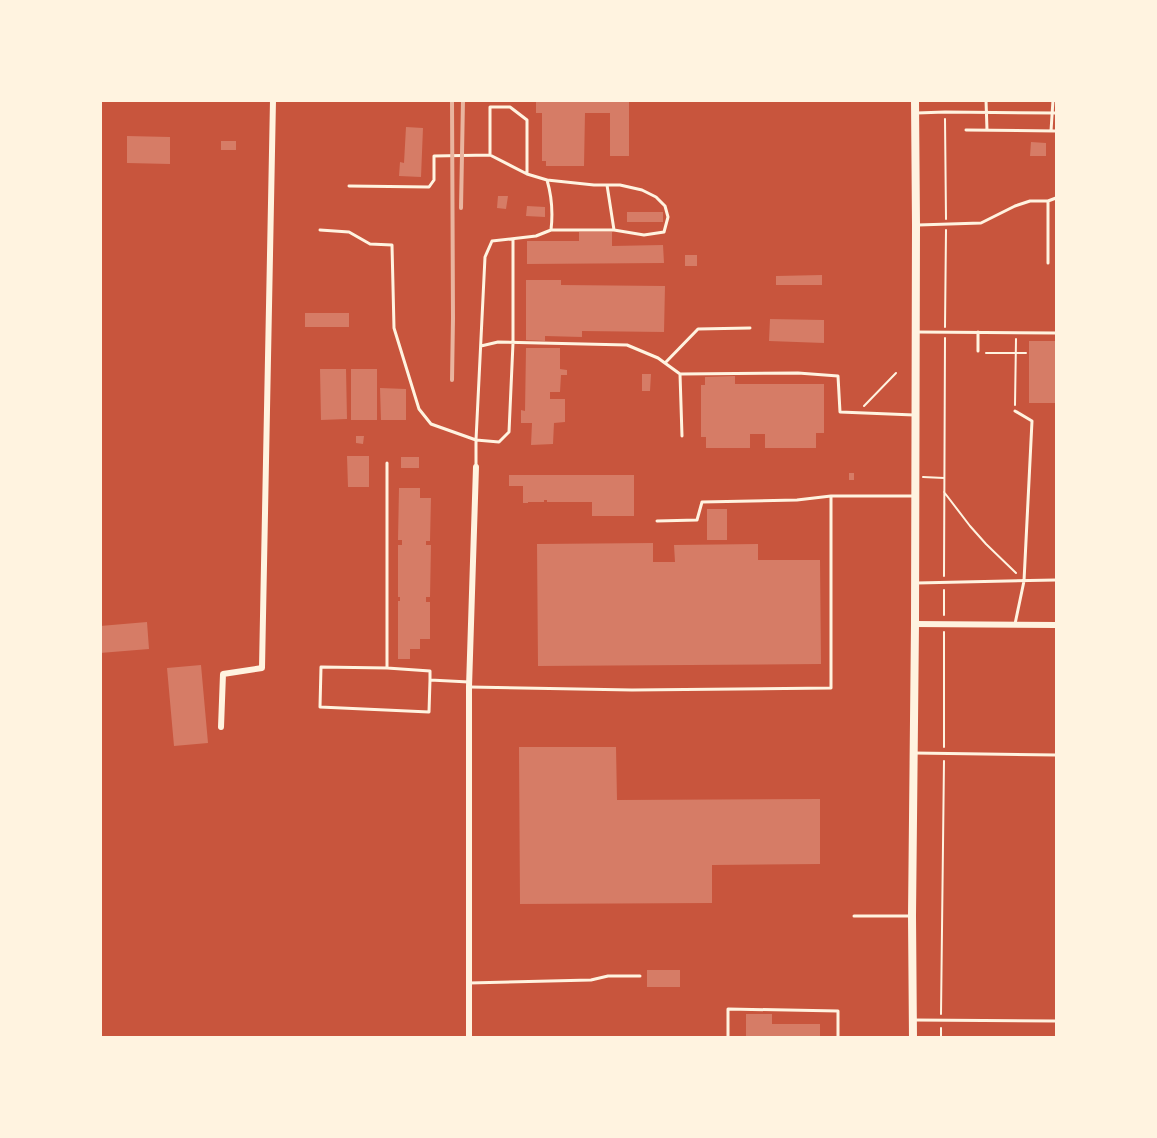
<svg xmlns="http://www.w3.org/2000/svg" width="1157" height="1138" font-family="Figtree,sans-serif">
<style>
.building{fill:#d67c66}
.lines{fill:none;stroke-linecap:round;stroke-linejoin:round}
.path{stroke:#fff3e0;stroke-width:2}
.service{stroke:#fff3e0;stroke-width:3}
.minor{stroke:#fff3e0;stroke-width:6}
.tertiary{stroke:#fff3e0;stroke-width:8}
.rail{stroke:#e9b49f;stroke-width:4}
</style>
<rect width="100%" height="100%" fill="#c8553d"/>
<path class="building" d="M536 100H629V156H610V113H585L584 166H546V161H542V113H536Z
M406 127 423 128 421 177 399 176 400 162 404 163Z
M127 136 170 137V164L127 163Z
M221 141H236V150H221Z
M1031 142 1046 143V156H1030Z
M498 196H508L506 209 497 208Z
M527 206 545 207V217L526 216Z
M627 212H663V222H627Z
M579 232H612V246L663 245 664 263 527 264V241H579Z
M685 255H697V266H685Z
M822 275V285H776V276Z
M526 280H561V285L665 286 664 332 582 331V337L545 336V341L526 340Z
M305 313H349V327H305Z
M770 319 824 320V343L769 341Z
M1029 341H1056V403H1029Z
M526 348H560V369L567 370V375H561L560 392H550V399H565V422L554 423 553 444 531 445 532 423H521V410L525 411Z
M320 369H346L347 419 321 420Z
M351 369H377V420H351Z
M642 374H651L650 391H642Z
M735 376V384H824V433H816V448H765V434H750V448H706V437H701V385H705V377Z
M380 388 406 389V420H381Z
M356 436H364L363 444 356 443Z
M347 456H369V487H348Z
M401 457H419V468H401Z
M849 473H854V480H849Z
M509 475H634V516H592V502H547V500H544V502H528V503H523V486H509Z
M399 488H420V498H431L430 541H426V545H431L430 597H426V602H430V639H420V649H410V659H398V601H400V597H398V545H402V540H398Z
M707 509H727V540H707Z
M653 543V562H675L674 545 758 544V560H820L821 664 538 666 537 544Z
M147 622 149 649 100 653V626Z
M201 665 208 743 174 746 167 668Z
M519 747H616L617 800 820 799V864L712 865V903L520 904Z
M647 970H680V987H647Z
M746 1014H772V1024H820V1038H746Z"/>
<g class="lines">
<path class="path" d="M945 119 946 219
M945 327 946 230
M986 353H1026
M1015 405 1016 339
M864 406 896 373
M923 477 944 478
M944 492 970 526 986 544 1016 573
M944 576 945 338
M944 615V590
M944 747V632
M941 1014 944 761
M941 1028V1038"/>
<path class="service" d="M986 100 987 130
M917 113 945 112 1056 113
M966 130 1056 131
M1051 131 1053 100
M547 180 594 185H620L642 190 656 197 665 206 668 217 664 232 644 235 614 230H551
M607 185 614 230
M349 186 429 187 434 180V156L490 155 527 174
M1048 201 1056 198
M918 225 981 223 1015 206 1030 201H1048V263
M320 230 349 232 370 244 392 245 394 328 419 409 431 424 476 440 499 442 509 432 513 343V239
M917 332 1056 333
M978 332V351
M481 346 498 342 627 345 658 358 680 374
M665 363 698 329 750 328
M1015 411 1032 421 1024 581 1015 624
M682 436 680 374 798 373 838 376 840 412 914 415
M387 463V668L430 671V680L469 682
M476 467V440L485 257 492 241 536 236 551 230C553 213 552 197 547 180L527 174V120L510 107H490V155
M657 521 697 520 702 502 797 500 831 496H914
M917 583 1056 580
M387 668 321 667 320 707 429 712 430 680
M470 687 632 690 831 688V496
M914 753 1056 755
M854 916H911
M469 983 591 980 608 976H640
M914 1020 1056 1021
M728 1038V1009L838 1011V1038"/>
<path class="minor" d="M915 624 1056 625
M221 727 223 674 262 668 273 100
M469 1038V687L476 467"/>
<path class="tertiary" d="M913 1038 912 916 915 624 916 225 915 100"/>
<path class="rail" d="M461 208 463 100
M452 380 453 318 452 100"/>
</g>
<rect width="1157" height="1138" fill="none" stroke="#fff3e0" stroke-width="204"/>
</svg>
